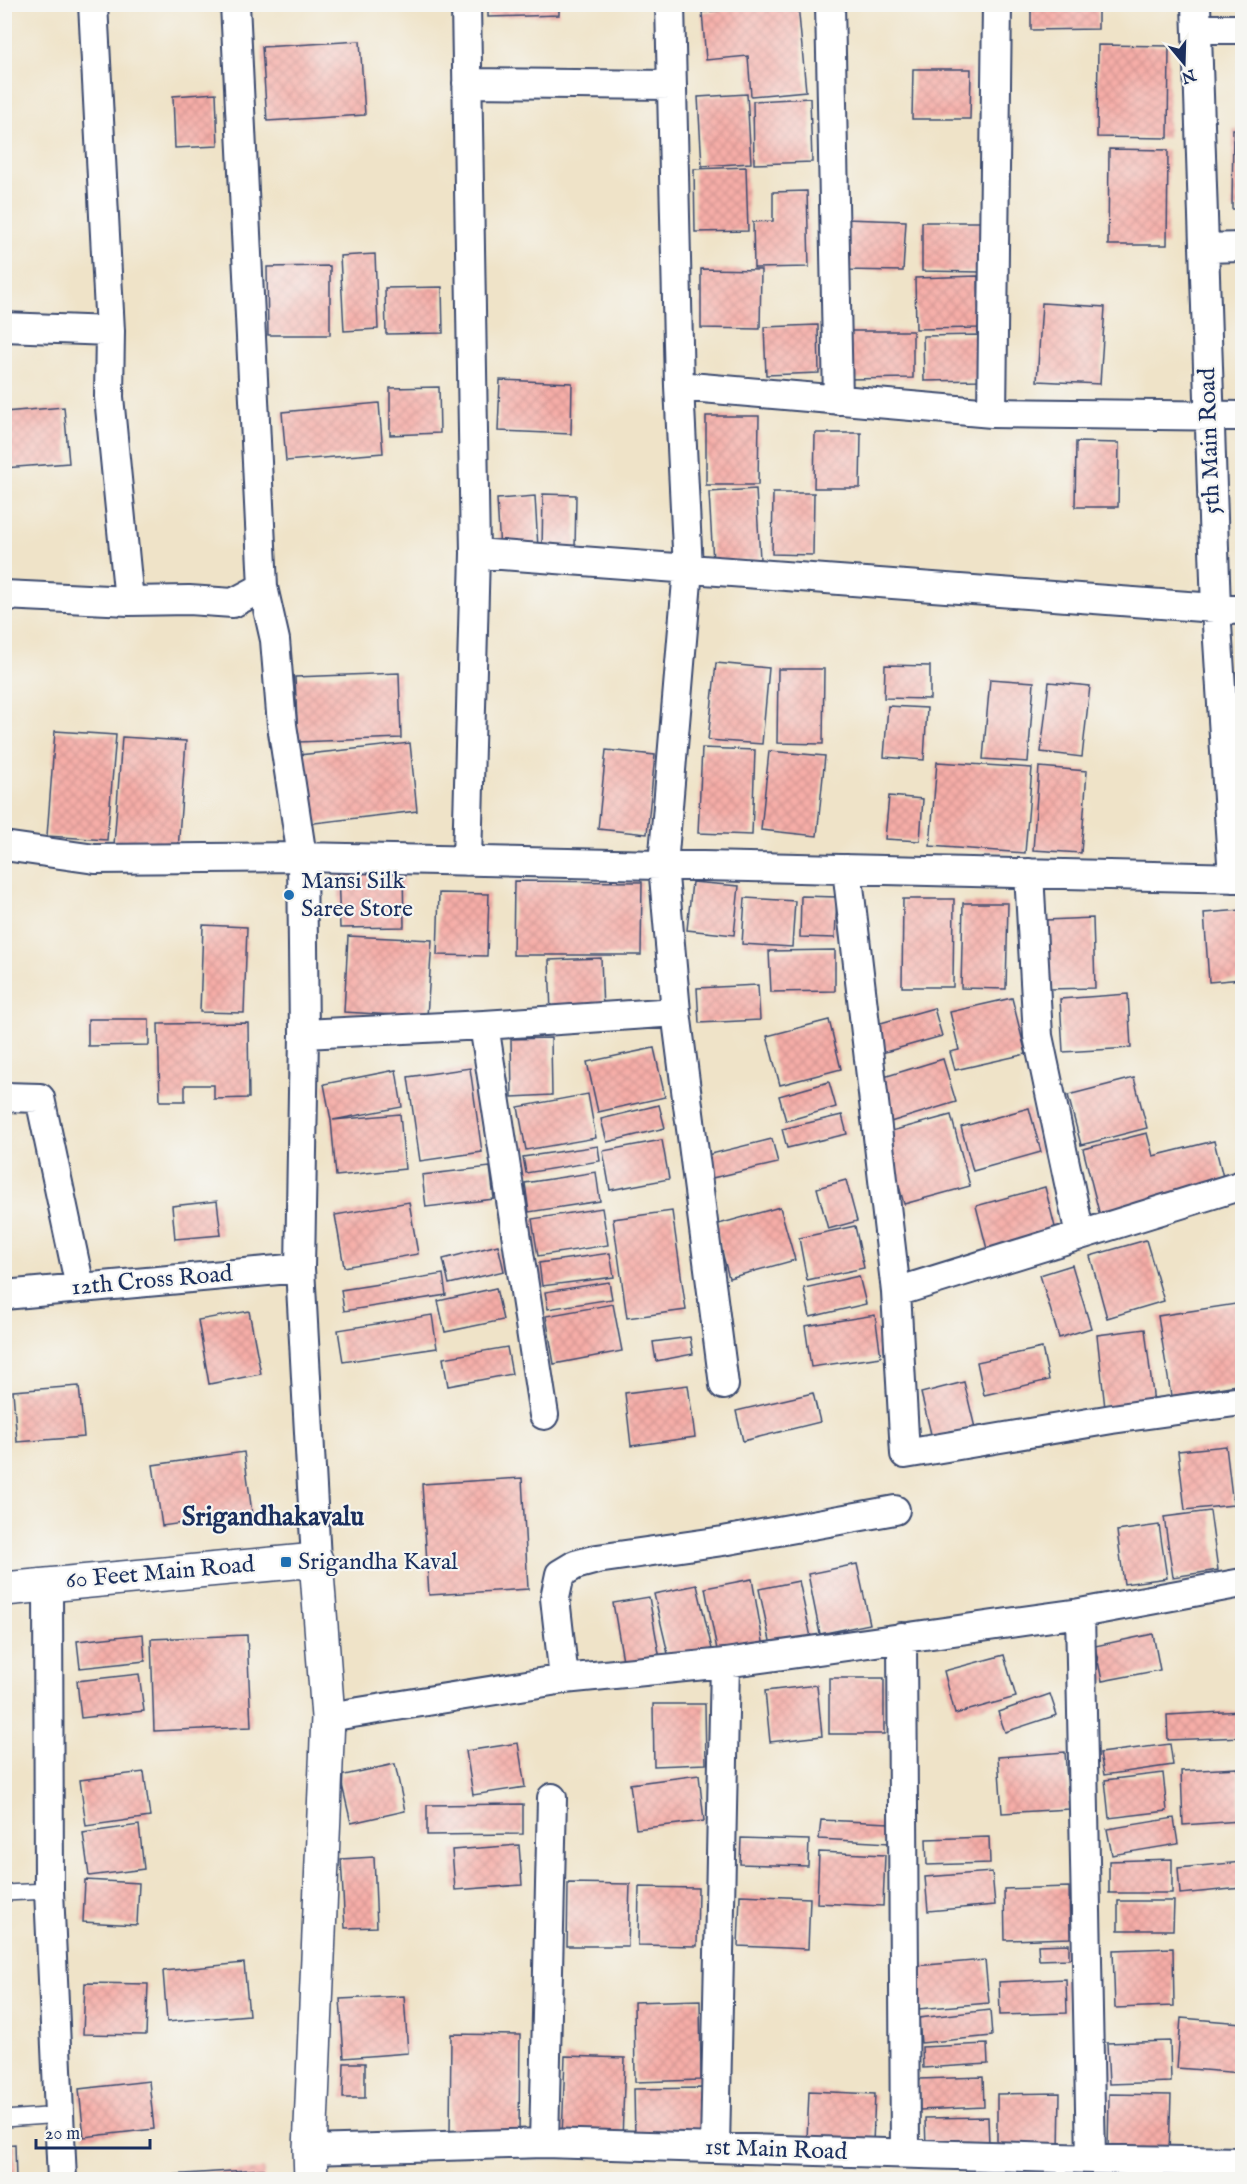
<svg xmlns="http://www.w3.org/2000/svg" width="1247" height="2184" font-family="'IM FELL English',serif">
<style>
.building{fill:url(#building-cross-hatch)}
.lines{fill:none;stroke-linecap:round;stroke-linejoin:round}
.lane-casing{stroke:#3b4a6e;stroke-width:18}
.street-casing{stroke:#3b4a6e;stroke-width:32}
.secondary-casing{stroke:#3b4a6e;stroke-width:36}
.lane{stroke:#fff;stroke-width:15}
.street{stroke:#fff;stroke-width:28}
.secondary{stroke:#fff;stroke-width:33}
.poi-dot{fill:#1f6fb2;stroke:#f6f6f2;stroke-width:2}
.labels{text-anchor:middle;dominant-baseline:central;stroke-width:4.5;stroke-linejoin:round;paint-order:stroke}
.street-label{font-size:24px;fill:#1b2f5e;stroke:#f6f6f2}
.poi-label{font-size:24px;fill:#1b2f5e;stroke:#f6f6f2;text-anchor:start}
.quarter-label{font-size:27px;font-weight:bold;fill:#1b2f5e;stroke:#f6f6f2}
</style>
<defs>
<pattern id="building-cross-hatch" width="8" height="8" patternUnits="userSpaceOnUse" patternTransform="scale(1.5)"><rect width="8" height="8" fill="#f6ada7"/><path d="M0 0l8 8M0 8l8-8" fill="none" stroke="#d29592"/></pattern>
</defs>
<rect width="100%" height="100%" fill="#f6f6f2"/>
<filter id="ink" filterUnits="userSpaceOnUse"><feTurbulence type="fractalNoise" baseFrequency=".0167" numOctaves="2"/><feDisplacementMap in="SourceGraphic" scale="12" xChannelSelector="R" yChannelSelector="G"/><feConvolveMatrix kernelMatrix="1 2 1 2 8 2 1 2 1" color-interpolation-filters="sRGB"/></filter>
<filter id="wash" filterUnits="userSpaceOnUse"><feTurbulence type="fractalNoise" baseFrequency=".008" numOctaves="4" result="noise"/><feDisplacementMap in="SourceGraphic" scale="24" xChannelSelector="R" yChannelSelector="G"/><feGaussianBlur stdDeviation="1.35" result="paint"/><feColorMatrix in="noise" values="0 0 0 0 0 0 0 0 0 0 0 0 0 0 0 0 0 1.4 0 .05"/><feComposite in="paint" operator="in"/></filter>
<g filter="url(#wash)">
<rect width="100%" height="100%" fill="#efe3c8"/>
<g id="blocks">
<path class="building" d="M488 4H559V15L488 17Z
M786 4H798L806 91 751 96 748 56 706 60 702 12Z
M1031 4H1098V29L1031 30Z
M360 41 365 115 267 121 262 47Z
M1098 45 1169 46 1168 138 1097 137Z
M913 69H971L970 119H912Z
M216 93 218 146 175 148 173 96Z
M747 94 751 163 702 166 698 97Z
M810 98 812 162 754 164 753 101Z
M1233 129H1242V209H1232Z
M1109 149 1168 150 1167 245H1108Z
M746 167 748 231 695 232 694 169Z
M807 191 809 267 754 268 753 222 773 221V192Z
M844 219 906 221 903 271 843 270Z
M922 222H982L981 272 922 271Z
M375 254 378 329 344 331 340 256Z
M330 266V335H268L267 267Z
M701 269 761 270 760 329 701 328Z
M978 276 979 328 916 329 915 278Z
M442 287 443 333 386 334 385 288Z
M1042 303 1105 307 1100 384 1037 381Z
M818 325 819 373 766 375 764 327Z
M847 331H913V378L847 379Z
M980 335 981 380 924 381 923 336Z
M500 380 572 383 571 434 498 431Z
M439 387 440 433 390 435V388Z
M379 403 383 453 286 461 282 412Z
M64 407 69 463 4 468V412Z
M706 416H759L758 485H706Z
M815 433H861L860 488H814Z
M1076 442 1119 443 1118 507H1075Z
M756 489 760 559 713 562 709 492Z
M773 493H814L813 555 772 554Z
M543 494 576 495 575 550H542Z
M535 496 538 548 500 551 497 499Z
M716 663 769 668 762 744 708 740Z
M885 665 930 666V699L884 698Z
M778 669H824L823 744 777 743Z
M399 673 401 738 298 742 295 677Z
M990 679 1034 682 1028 762 983 759Z
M1049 682 1090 686 1082 757 1041 752Z
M888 706 927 708 924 760 884 757Z
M55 731 116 735 107 840 47 836Z
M122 737 186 741 178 850 114 845Z
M410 743 417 811 306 824 299 755Z
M702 748 755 750 752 835 698 833Z
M606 750 655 755 647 834 598 829Z
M769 751 825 756 817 836 761 830Z
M937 762 1032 768 1025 853 930 846Z
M1039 767 1087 771 1081 853 1033 850Z
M889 796 923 799 920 841 885 839Z
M403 870 404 927 340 928 338 872Z
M514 881 642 882 641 955H513Z
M692 882 739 886 734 935 687 930Z
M439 893 489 894 487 956 437 955Z
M801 896 837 897 835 938 800 937Z
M745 898 795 901 792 947 742 944Z
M903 899H954L953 987H902Z
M963 903H1008L1006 989 961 988Z
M1242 910V979L1209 982 1204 913Z
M1093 918 1095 988 1048 989 1046 920Z
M203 925 247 927 244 1013 200 1012Z
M348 936 432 940 427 1017 344 1012Z
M835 950V991L771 992 769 951Z
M601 958 603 1011 551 1013 549 960Z
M758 985 760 1020 699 1023 697 988Z
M1128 994 1131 1048 1063 1052 1060 999Z
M1012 998 1026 1054 955 1070 950 1052 959 1050 950 1012Z
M934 1008 942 1036 878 1054 870 1026Z
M88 1019H149V1045L88 1046Z
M829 1020 841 1069 780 1085 767 1036Z
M248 1023 249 1098 214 1099V1085H185V1101H160L158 1024Z
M551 1038 552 1095 512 1097 511 1039Z
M654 1048 665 1097 598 1112 587 1062Z
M943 1059 956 1102 887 1123 874 1080Z
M470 1068 482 1152 420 1161 408 1077Z
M396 1070 402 1107 333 1120 400 1114 405 1169 336 1176 331 1120 324 1084Z
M1134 1078 1147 1128 1081 1145 1068 1095Z
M829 1082 836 1107 786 1121 779 1096Z
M588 1094 596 1138 526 1150 518 1107Z
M659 1105 665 1128 607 1142 601 1119Z
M1029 1108 1041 1152 973 1171 961 1127Z
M842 1115 847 1134 787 1148 782 1129Z
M951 1115 970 1186 904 1204 884 1133Z
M1147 1133 1153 1156 1214 1141 1225 1185 1100 1216 1083 1149Z
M772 1139 778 1163 712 1178 707 1155Z
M662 1140 669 1179 610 1190 603 1151Z
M598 1146 600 1161 526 1173 523 1157Z
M490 1167 494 1199 426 1207 422 1175Z
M596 1172 600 1201 529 1212 525 1183Z
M846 1180 857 1221 828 1229 817 1188Z
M1045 1187 1057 1235 988 1253 976 1206Z
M217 1201 221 1235 175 1239 172 1206Z
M409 1202 418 1254 344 1267 335 1215Z
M780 1207 795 1260 729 1278 715 1225Z
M602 1208 608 1245 538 1256 532 1219Z
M672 1211 686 1310 627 1318 613 1219Z
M855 1226 864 1268 807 1280 799 1238Z
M1146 1240 1164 1301 1107 1318 1090 1256Z
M498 1245 504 1271 449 1284 443 1259Z
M610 1253 614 1277 542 1286 539 1263Z
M1072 1265 1091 1328 1059 1338 1040 1275Z
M443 1274 446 1295 344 1311 341 1290Z
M859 1276 866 1304 810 1317 804 1288Z
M609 1282 612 1299 548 1309 545 1292Z
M496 1288 503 1320 445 1332 438 1301Z
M1242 1303V1384L1171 1396 1158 1316Z
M613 1304 622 1351 554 1364 546 1316Z
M249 1311 261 1374 209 1384 198 1320Z
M432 1315 437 1348 343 1362 338 1330Z
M875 1315 881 1357 811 1367 805 1326Z
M1145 1329 1154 1403 1105 1408 1097 1335Z
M690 1337 693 1354 656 1361 653 1342Z
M507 1347 512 1374 448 1386 443 1358Z
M1042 1348 1049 1380 984 1395 977 1362Z
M964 1382 975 1428 932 1438 921 1393Z
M688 1385 695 1437 631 1446 625 1393Z
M79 1386 84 1437 17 1442 13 1391Z
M813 1393 820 1422 743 1441 736 1411Z
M4 1398H6L8 1446H4Z
M1226 1446 1233 1505 1185 1510 1178 1451Z
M244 1452 252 1513 162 1526 153 1465Z
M522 1478 528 1589 429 1595 422 1484Z
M1210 1511 1218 1570 1173 1577 1164 1517Z
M1159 1525 1167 1578 1124 1584 1117 1531Z
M857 1564 870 1624 820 1634 808 1574Z
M752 1579 764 1647 718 1655 705 1588Z
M799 1581 812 1642 772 1650 759 1589Z
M697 1585 712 1649 669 1658 654 1594Z
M649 1597 660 1659 624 1666 613 1603Z
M143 1634 145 1661 80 1668 77 1641Z
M1153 1634 1160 1670 1102 1681 1095 1646Z
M247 1635 251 1727 154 1731 151 1639Z
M1004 1655 1016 1697 955 1714 944 1671Z
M139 1674 144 1711 81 1718 77 1681Z
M829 1678H884V1734H829Z
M817 1685 822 1736 770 1742 765 1691Z
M1050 1694 1057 1715 1005 1732 998 1712Z
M653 1704H705L706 1764 654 1766Z
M1242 1711V1737L1168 1740 1167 1715Z
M518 1743 525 1787 473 1795 466 1751Z
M1170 1744 1173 1765 1104 1775 1100 1753Z
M1065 1752 1069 1809 1002 1813 998 1757Z
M395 1764 405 1811 351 1823 340 1776Z
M1238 1768 1240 1821 1183 1825 1181 1771Z
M144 1772 150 1817 86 1826 80 1780Z
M1163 1773 1167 1811 1109 1818 1105 1780Z
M699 1775 704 1821 636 1829 630 1784Z
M523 1804V1834L427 1835V1805Z
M1174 1818 1178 1844 1112 1855 1107 1829Z
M821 1820 890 1823V1843L819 1839Z
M139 1825 144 1869 89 1876 83 1833Z
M989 1837 990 1863 927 1865 926 1839Z
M741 1838 809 1840 808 1866 740 1864Z
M519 1845 522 1885 455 1890 452 1850Z
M819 1852 885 1855 883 1906 817 1903Z
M374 1857 377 1927 345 1928 341 1859Z
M1172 1859V1893H1109V1861Z
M1242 1862V1888L1180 1894 1178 1868Z
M992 1872 995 1905 928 1911 925 1877Z
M85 1880 139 1883 137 1925 83 1922Z
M568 1883 630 1884 628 1946H567Z
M639 1887 698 1888 697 1946 638 1945Z
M1069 1887 1070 1938 1005 1940 1004 1889Z
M740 1895 810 1898 808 1949 738 1946Z
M1118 1901H1174L1173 1930H1118Z
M1069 1944V1959L1039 1960 1038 1945Z
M1173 1948 1174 2006 1115 2008 1113 1950Z
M985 1960 989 2003 918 2009 915 1966Z
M244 1963 249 2015 167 2022 163 1971Z
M1066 1979 1067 2013 1000 2015 999 1982Z
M85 1983 148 1984 146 2035 83 2034Z
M404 1996 408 2053 344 2058 340 1999Z
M700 2000 701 2080 635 2082 634 2002Z
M990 2010 992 2036 921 2043 919 2018Z
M1181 2018 1242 2023V2073L1177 2068Z
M4 2021 13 2076 4 2077Z
M451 2034 520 2035 519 2134 450 2133Z
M1170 2041 1171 2082 1109 2084 1107 2043Z
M987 2044 988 2064 923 2068 922 2047Z
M565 2056 625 2058 622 2140 562 2138Z
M344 2063H365V2098H343Z
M983 2077 984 2107 920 2110 919 2079Z
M149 2081 154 2129 84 2137 79 2089Z
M703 2088V2140L635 2141 634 2089Z
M809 2091 875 2094 873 2143 807 2140Z
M1060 2093 1059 2151 997 2150V2094Z
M1109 2094 1171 2095 1169 2152 1108 2151Z
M988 2117 989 2145 926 2147 925 2118Z
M15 2144 16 2180H4V2145Z
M264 2169V2180H169V2175Z"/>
</g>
</g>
<g filter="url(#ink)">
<use href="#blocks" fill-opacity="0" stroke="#3b4a6e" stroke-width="1.5"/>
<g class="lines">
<defs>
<path id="lane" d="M4 1893 49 1891
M4 2119 60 2115"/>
<path id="street" d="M93 4 110 331 109 397 129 601 189 600 233 603 263 587 275 640 282 725 302 857 304 1034 300 1268 316 1560
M235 4 263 587
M466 4 475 553 467 861
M670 4 679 386 688 569 663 865 676 1012 724 1385
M830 4 838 400
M1196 4 1216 609 1233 878
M1197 29H1242
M467 83 672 85
M1204 248 1242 247
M4 327 110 331
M679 386 992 413 1242 416
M992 413 997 4
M475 553 1242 610
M4 595 129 601
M4 846 95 859 302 857 1242 878
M847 869 896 1292 905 1454 1112 1419 1242 1401
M1029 873 1038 1036 1080 1235
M484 1025 544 1415
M304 1034 484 1025 676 1012
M4 1097 40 1098 80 1287
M896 1292 1242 1185
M4 1295 300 1268
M48 1583 49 1891 62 2180
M1080 1613 1091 2158
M902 1637 905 2153
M564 1679 555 1598 560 1574 575 1565 597 1559 723 1541 895 1510
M328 1717 564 1679 725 1663 1080 1613 1242 1583
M544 2143 552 1798
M715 2148 725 1663
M310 2150 544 2143 1127 2160 1242 2162"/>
<path id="secondary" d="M4 1589 316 1560 328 1717 310 2150 311 2180"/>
</defs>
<use href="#lane" class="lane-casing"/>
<use href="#street" class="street-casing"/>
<use href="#secondary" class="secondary-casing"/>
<use href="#lane" class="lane"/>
<use href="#street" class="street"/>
<use href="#secondary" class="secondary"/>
</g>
</g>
<g class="poi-dot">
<circle cx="289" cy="895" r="6"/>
<rect x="280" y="1556" width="12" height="12" rx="3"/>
</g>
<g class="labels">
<g class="street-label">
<text transform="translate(1210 441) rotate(-92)">5th Main Road</text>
<text transform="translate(152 1281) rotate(-5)">12th Cross Road</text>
<text transform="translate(160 1573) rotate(-5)">60 Feet Main Road</text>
<text transform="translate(776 2150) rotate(2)">1st Main Road</text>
</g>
<g class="poi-label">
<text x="301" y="881">Mansi Silk<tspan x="301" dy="28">Saree Store</tspan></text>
<text x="298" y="1562">Srigandha Kaval</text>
</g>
<g class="quarter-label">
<text x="273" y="1518">Srigandhakavalu</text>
</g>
</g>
<rect width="1247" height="2184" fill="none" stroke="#f6f6f2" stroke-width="24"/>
<g transform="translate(1184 63) rotate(161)" stroke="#f6f6f2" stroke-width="4.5" paint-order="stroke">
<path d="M0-4.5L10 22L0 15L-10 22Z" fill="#1b2f5e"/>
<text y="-9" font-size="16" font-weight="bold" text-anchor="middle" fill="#1b2f5e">N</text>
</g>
<path d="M36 2139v9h114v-9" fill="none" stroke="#1b2f5e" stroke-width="3"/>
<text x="45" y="2139" font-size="18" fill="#1b2f5e" stroke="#f6f6f2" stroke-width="4.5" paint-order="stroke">20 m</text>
</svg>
